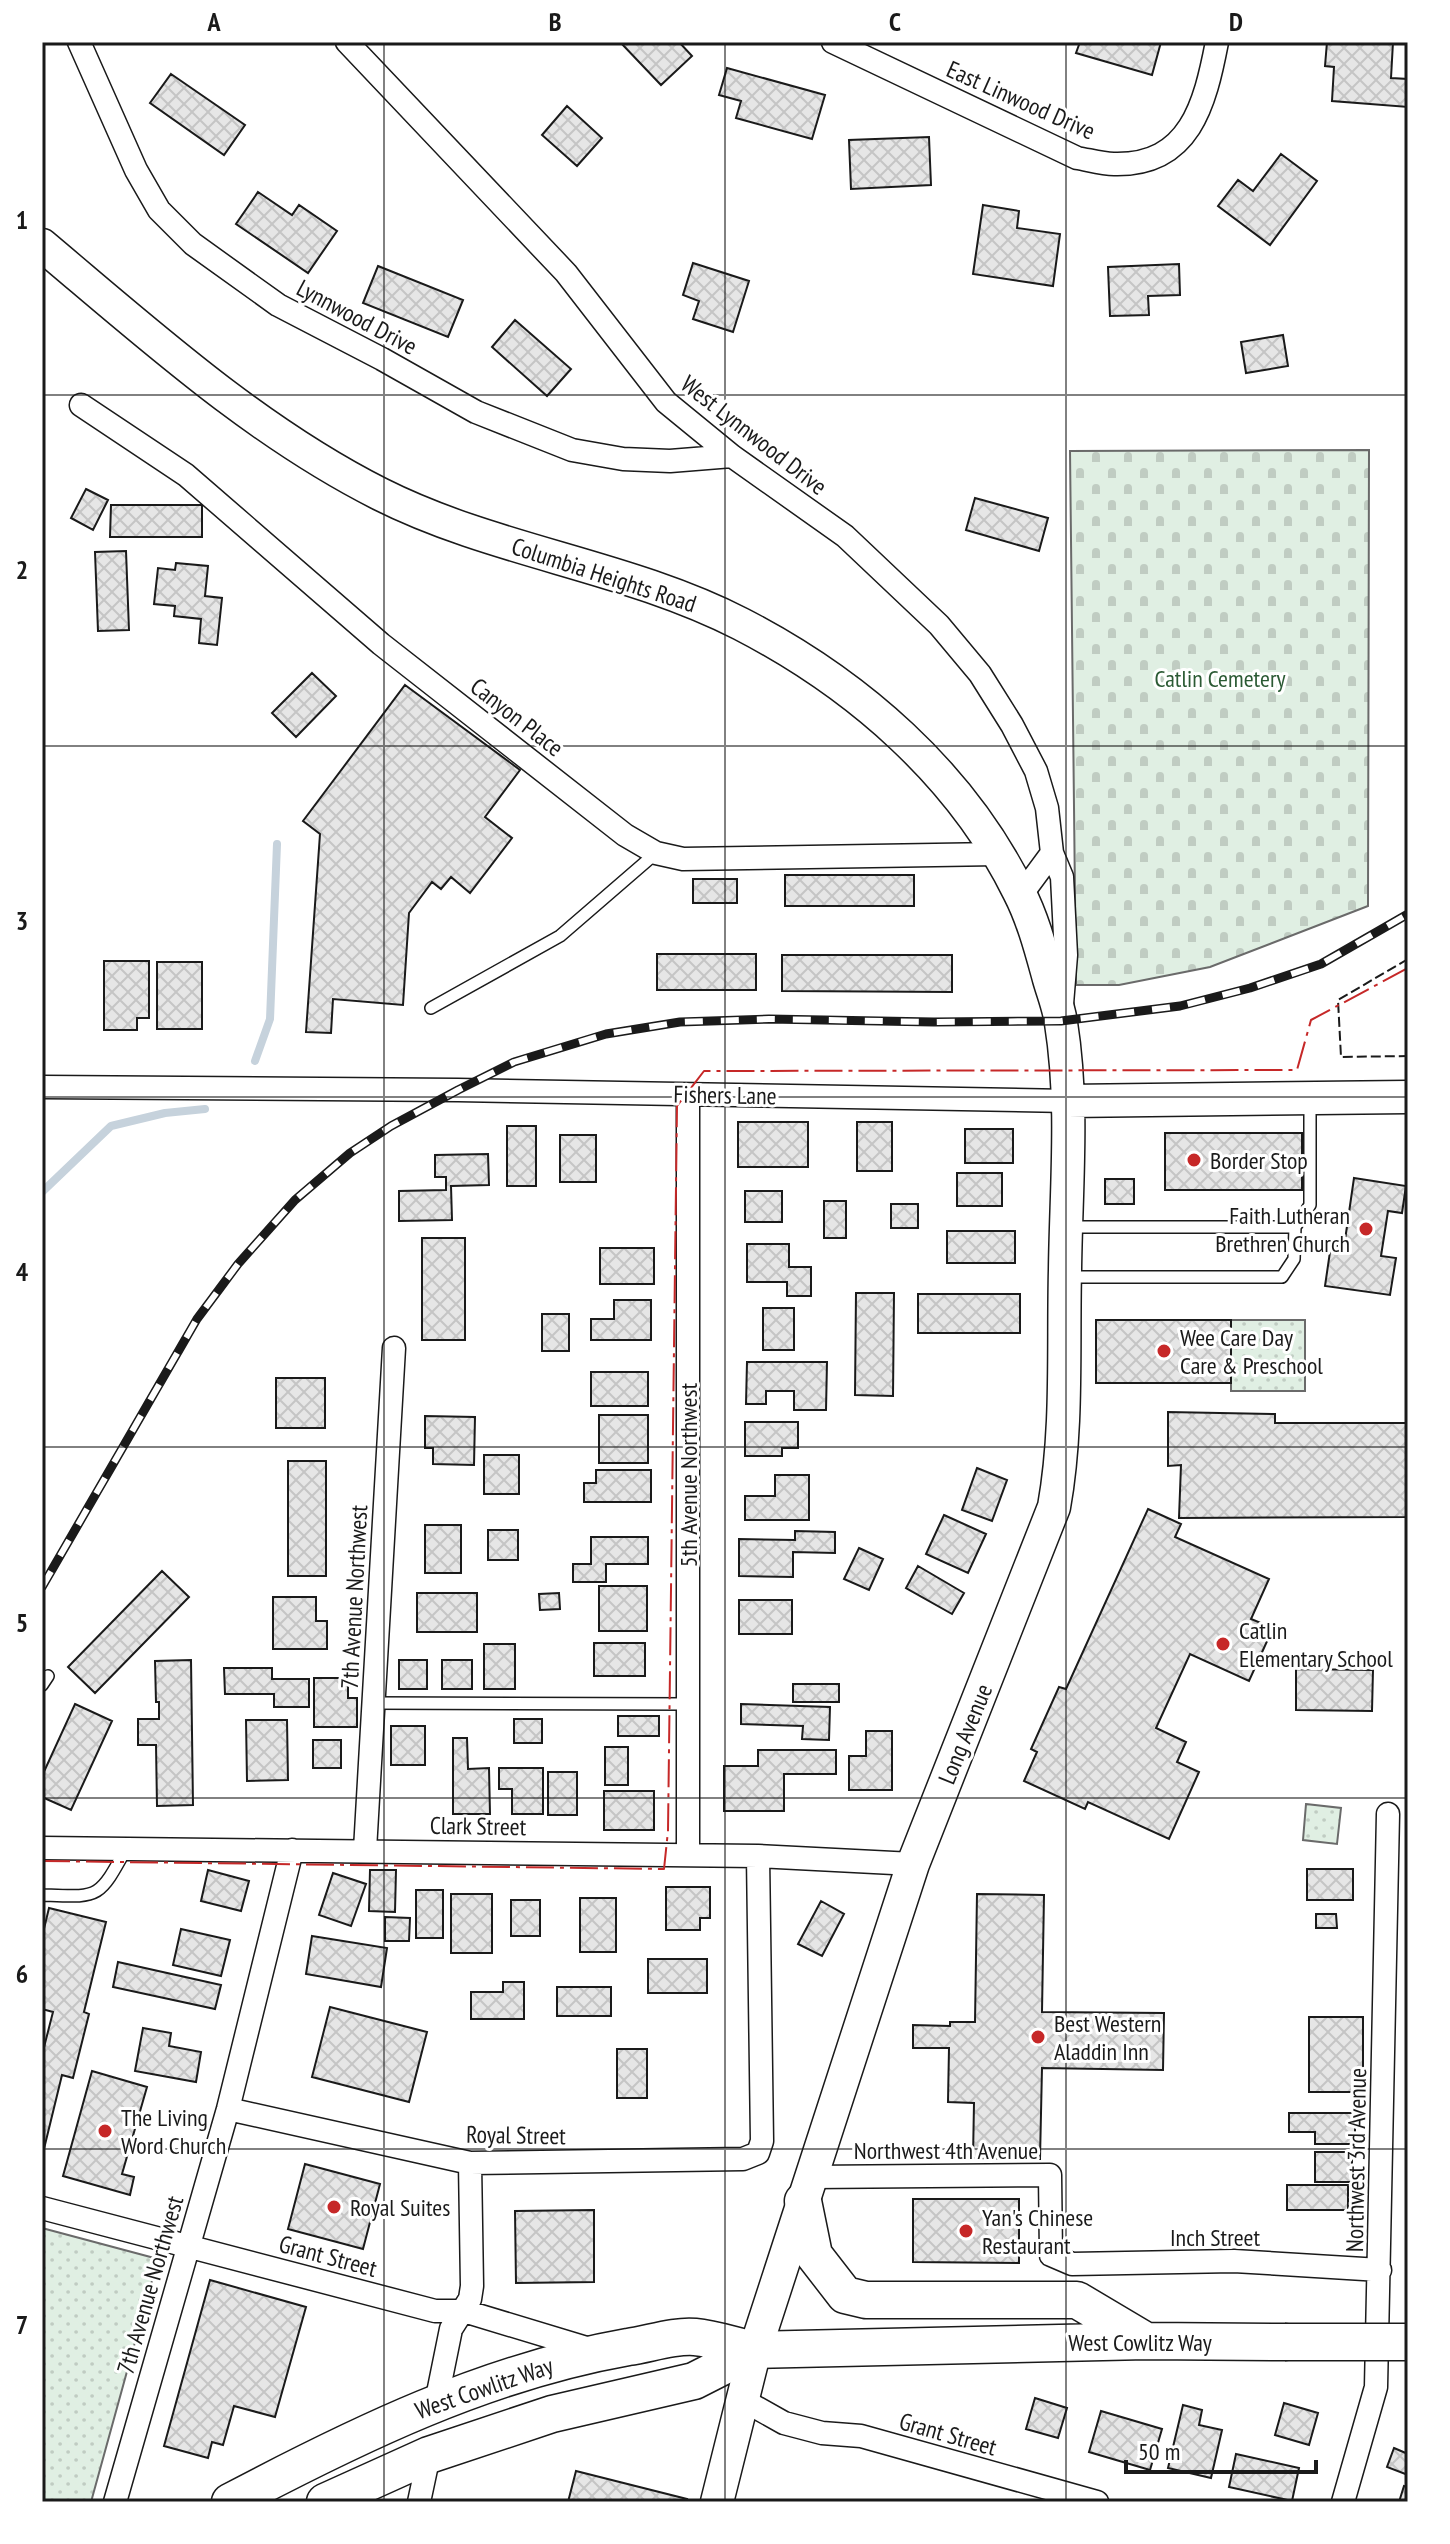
<svg xmlns="http://www.w3.org/2000/svg" width="1450" height="2544" font-family="'PT Sans Narrow',sans-serif">
<style>
.cemetery{fill:url(#cemetery-stones);stroke:#6a6a6a;stroke-width:2}
.park{fill:url(#park-dots);stroke:#6a6a6a;stroke-width:2}
.lines{fill:none;stroke-linecap:round;stroke-linejoin:round}
.stream{stroke:#c6d2dc;stroke-width:8}
.building{fill:url(#building-cross-hatch);stroke:#1a1a1a;stroke-width:2}
.lane-casing{stroke:#1a1a1a;stroke-width:14}
.street-casing{stroke:#1a1a1a;stroke-width:25}
.secondary-casing{stroke:#1a1a1a;stroke-width:35}
.primary-casing{stroke:#1a1a1a;stroke-width:39}
.lane{stroke:#fff;stroke-width:11}
.street{stroke:#fff;stroke-width:22}
.secondary{stroke:#fff;stroke-width:32}
.primary{stroke:#fff;stroke-width:36}
.rail-casing{stroke:#1a1a1a;stroke-width:9}
.rail{stroke:#fff;stroke-width:6;stroke-dasharray:18;stroke-linecap:butt}
.primary-bridge-casing{stroke:#1a1a1a;stroke-width:39;stroke-linecap:butt}
.primary-bridge{stroke:#fff;stroke-width:36}
.fence{stroke:#1a1a1a;stroke-width:2;stroke-dasharray:10 4;stroke-linecap:butt}
.power{stroke:#c62828;stroke-width:2;stroke-dasharray:28 6 4 6;stroke-linecap:butt}
.grid{fill:none;stroke:#1a1a1a;stroke-width:2;stroke-opacity:0.55}
.poi-dot{fill:#c62828;stroke:#fff;stroke-width:3}
.labels{text-anchor:middle;dominant-baseline:central;stroke-width:6;stroke-linejoin:round;paint-order:stroke}
.street-label{font-size:24px;fill:#1a1a1a;stroke:#fff}
.park-label{font-size:24px;fill:#2b5a34;stroke:#fff}
.poi-label{font-size:24px;fill:#1a1a1a;stroke:#fff;text-anchor:start}
.neatline{fill:none;stroke:#1a1a1a;stroke-width:3}
.grid-label{font-size:26px;text-anchor:middle;font-weight:bold;fill:#1a1a1a}
</style>
<defs>
<pattern id="cemetery-stones" width="16" height="16" patternUnits="userSpaceOnUse" patternTransform="scale(2)"><rect width="16" height="16" fill="#e0efe3"/><path d="M2 7V4a2 2 0 0 1 4 0v3zM10 15v-3a2 2 0 0 1 4 0v3z" fill="#c0ccc2"/></pattern>
<pattern id="park-dots" width="8" height="8" patternUnits="userSpaceOnUse" patternTransform="scale(2)"><rect width="8" height="8" fill="#e0efe3"/><path d="M2 2h.1M6 6h.1" fill="none" stroke="#c0ccc2" stroke-width="1.8" stroke-linecap="round"/></pattern>
<pattern id="building-cross-hatch" width="8" height="8" patternUnits="userSpaceOnUse" patternTransform="scale(2)"><rect width="8" height="8" fill="#e6e6e6"/><path d="M0 0l8 8M0 8l8-8" fill="none" stroke="#c5c5c5"/></pattern>
</defs>
<rect width="100%" height="100%" fill="#fff"/>
<path class="cemetery" d="M1369 450 1368 906 1210 967 1119 985H1076L1070 451Z"/>
<path class="park" d="M1231 1320H1305V1391H1231Z
M1306 1804 1341 1808 1337 1844 1303 1840Z
M42 2228 158 2259 91 2502H42Z"/>
<g class="lines">
<path class="stream" d="M255 1061 270 1019 277 844
M42 1192 111 1126 165 1113 205 1109"/>
</g>
<path class="building" d="M620 42H679L692 56 661 85Z
M1080 42H1161L1152 75 1076 53Z
M1327 42H1393L1391 78 1408 79V107L1332 101 1334 67 1325 66Z
M727 68 825 95 812 139 736 118 741 101 719 95Z
M171 74 245 125 224 155 150 103Z
M567 106 602 138 577 166 542 135Z
M929 137 931 185 851 189 849 140Z
M1281 154 1317 181 1270 245 1218 206 1238 180 1253 191Z
M258 192 292 215 299 205 337 231 308 273 236 224Z
M983 205 1019 211 1017 228 1060 234 1053 286 973 274Z
M693 263 749 281 733 332 693 319 699 301 683 295Z
M1179 264 1180 295 1148 296 1149 315 1110 316 1108 267Z
M378 266 463 300 448 337 363 303Z
M515 320 571 369 547 396 492 347Z
M1283 335 1288 366 1246 373 1241 342Z
M86 489 108 500 93 530 71 518Z
M975 498 1048 518 1039 551 966 530Z
M111 505H202V537H110Z
M126 551 129 630 98 631 95 552Z
M176 563 208 566 205 596 222 598 217 645 199 643 201 619 174 616 175 606 154 604 158 568 175 570Z
M312 673 336 696 296 737 272 713Z
M405 685 520 770 485 817 512 838 470 893 451 877 441 889 432 882 409 913 403 1005 333 999 331 1033 306 1032 320 834 303 821Z
M785 875H914V906H785Z
M693 879H737V903H693Z
M657 954H756V990H657Z
M782 955H952V992L782 991Z
M104 961H149V1018H137V1030H104Z
M157 962H202V1029H157Z
M738 1122H808V1167H738Z
M857 1122H892V1171H857Z
M507 1126H536V1186H507Z
M965 1129H1013V1163H965Z
M1165 1133H1302V1190H1165Z
M560 1135H596V1182H560Z
M488 1154 489 1185 451 1186 452 1220 399 1221V1191L446 1190V1177H435V1155Z
M957 1173H1002V1206H957Z
M1354 1178 1406 1186 1402 1213 1388 1211 1381 1256 1396 1258 1390 1295 1325 1286 1331 1245 1344 1247Z
M1105 1179H1134V1204H1105Z
M745 1191H782V1222H745Z
M824 1201H846V1238H824Z
M891 1204H918V1228H891Z
M947 1231H1015V1263H947Z
M422 1238H465V1340H422Z
M747 1244H789V1267H811V1296H787V1282H747Z
M600 1248H654V1284H600Z
M856 1293H894L893 1396 855 1395Z
M918 1294H1020V1333H918Z
M614 1300H651V1340H591V1319H614Z
M763 1308H794V1350H763Z
M542 1314H569V1351H542Z
M1096 1320H1231V1383H1096Z
M747 1362H827L826 1410H794V1391H766V1404H746Z
M591 1372H648V1406H591Z
M276 1378H325V1428H276Z
M1168 1412 1275 1414V1423H1408V1517L1179 1518 1181 1465 1168 1466Z
M599 1415H648V1463H599Z
M425 1416 475 1417 474 1465 433 1464V1448H425Z
M745 1422H798V1448H782V1456H745Z
M484 1455H519V1494H484Z
M288 1461H326V1576H288Z
M977 1468 1007 1480 992 1521 962 1510Z
M596 1470H651V1502H584V1483H596Z
M775 1475H809V1520H745V1496H775Z
M1148 1509 1181 1524 1175 1537 1269 1579 1251 1619 1273 1628 1249 1681 1190 1654 1156 1728 1186 1742 1177 1762 1199 1772 1169 1839 1088 1802 1085 1809 1024 1781 1037 1752 1031 1749 1059 1687 1066 1689Z
M944 1515 986 1534 968 1573 926 1554Z
M425 1525H461V1573H425Z
M488 1530H518V1560H488Z
M795 1531 835 1532V1553L793 1552V1577L739 1576V1539L795 1540Z
M591 1537H648V1564H606V1582H573V1564H591Z
M859 1548 883 1559 869 1590 844 1579Z
M918 1566 964 1593 952 1614 906 1588Z
M162 1571 189 1597 95 1693 68 1667Z
M599 1586H647V1631H599Z
M417 1593H477V1632H417Z
M559 1593 560 1609 540 1610 539 1594Z
M273 1597H316V1621H327V1649H273Z
M739 1600H792V1634H739Z
M594 1643H645V1676H594Z
M484 1644H515V1689H484Z
M191 1660 193 1805 157 1806 156 1745H138V1719H159V1702H156L155 1661Z
M399 1660H427V1689H399Z
M442 1660H472V1689H442Z
M224 1668H272V1679H309V1707H274V1694H225Z
M1296 1669 1373 1670 1372 1711 1296 1710Z
M314 1678H348V1698H357V1727H314Z
M793 1684H839V1702H793Z
M75 1704 112 1721 71 1810 42 1797V1776Z
M741 1704 830 1707 829 1740 802 1739 803 1726 741 1724Z
M618 1716H659V1736H618Z
M514 1719H542V1743H514Z
M246 1720H287L288 1780 247 1781Z
M391 1726H425V1765H391Z
M866 1731H892V1790H849V1756H866Z
M453 1738H467L468 1769 489 1768 490 1814H453Z
M313 1740H341V1768H313Z
M605 1747H628V1785H605Z
M758 1750H836V1774H784V1811H724V1766H758Z
M499 1768H543V1814H512V1789H499Z
M548 1772H577V1815H548Z
M604 1791H654V1830H604Z
M1307 1869H1353V1900H1307Z
M208 1870 249 1881 241 1911 201 1901Z
M370 1870H396L395 1912 369 1911Z
M333 1873 366 1884 351 1926 319 1915Z
M666 1887H710V1918H700V1930H666Z
M416 1890H443V1938H416Z
M451 1894H492V1953H451Z
M977 1894 1044 1895 1042 2012 1164 2013 1163 2070 1042 2068 1040 2159 973 2158 974 2103 948 2102 949 2048H913V2025L950 2026V2022H975Z
M580 1898H616V1952H580Z
M511 1900H540V1936H511Z
M821 1901 844 1914 822 1956 798 1944Z
M49 1908 106 1922 84 2012 89 2014 73 2078 62 2075 42 2157V2055L53 2012 42 2009V1937Z
M1316 1914H1336L1337 1928H1316Z
M385 1917 410 1918 409 1941H385Z
M181 1929 230 1940 221 1976 173 1965Z
M312 1936 387 1948 381 1987 306 1974Z
M648 1959H707V1993H648Z
M118 1962 221 1985 215 2009 113 1987Z
M503 1982H524V2019H471V1992H503Z
M557 1987H611V2016H557Z
M330 2007 427 2032 409 2102 312 2077Z
M1309 2017H1363V2092H1309Z
M143 2028 171 2033 169 2046 201 2052 196 2082 135 2071Z
M617 2049H647V2098H617Z
M92 2071 147 2087 122 2174 134 2177 130 2195 63 2176Z
M1289 2113H1355V2144H1315V2132H1289Z
M1315 2152H1352V2182H1315Z
M305 2164 380 2184 363 2249 288 2229Z
M1287 2185H1348V2210H1287Z
M913 2199H1019V2263L913 2262Z
M594 2210V2282L516 2283 515 2211Z
M210 2280 306 2307 275 2417 234 2406 223 2445 212 2442 208 2458 164 2446Z
M1035 2398 1067 2408 1058 2438 1026 2429Z
M1284 2403 1318 2413 1309 2445 1275 2435Z
M1183 2405 1202 2410 1199 2425 1222 2430 1211 2478 1168 2468Z
M1101 2411 1162 2429 1150 2470 1089 2452Z
M1394 2448 1408 2454V2475L1387 2467Z
M1236 2454 1299 2468 1292 2501 1229 2487Z
M576 2471 687 2499 686 2502H568Z
M1404 2486 1408 2487V2502H1399Z"/>
<g class="lines">
<defs>
<path id="lane" d="M431 1008 560 936 656 853
M1070 1227H1295
M1069 1277H1282L1294 1259 1295 1227 1310 1205V1100
M42 1685 48 1676
M374 1703 688 1704
M42 1895C99 1897 98 1900 126 1849"/>
<path id="street" d="M79 42 136 170 159 210 193 244 278 305 382 359 476 412 572 450 623 459 670 461 732 456
M347 42 566 273 666 402 732 456 845 536 939 625 980 674 1012 725 1036 771 1047 808 1052 853 1021 895
M833 42 1077 158C1089 160 1102 164 1114 164 1190 166 1205 104 1217 42
M81 405 186 475 381 644 625 835 656 853 683 859 998 854
M1052 853 1062 877 1066 955 1062 1004
M42 1087 458 1090 1068 1101
M688 1095V1855
M42 1848 758 1856 913 1864
M365 1850 394 1348
M228 2109 470 2163 743 2159 758 2153 762 2141 758 1856
M811 2177 1050 2175 1051 2255 1072 2264 1234 2261 1380 2270
M42 2208 435 2311H464L593 2350
M743 2400 784 2423 822 2433 861 2436 1097 2502
M436 2403 451 2329 470 2299 472 2286 470 2163
M115 2502 228 2109 292 1850
M419 2502 429 2455
M1343 2502 1376 2387 1388 1814"/>
<path id="secondary" d="M42 245C148 334 255 431 380 494 495 552 626 565 741 624 857 684 961 774 1019 892 1033 919 1041 950 1049 979 1053 993 1059 1008 1061 1023 1074 1104 1066 1188 1065 1270 1063 1348 1068 1429 1054 1507L913 1864 755 2350 717 2502
M1068 1101 1408 1097"/>
<path id="primary" d="M803 2201 814 2255 845 2295 866 2300H1077L1146 2341
M230 2502C357 2435 486 2372 628 2347 649 2344 675 2335 695 2337 715 2339 735 2346 755 2350L1146 2341 1285 2342
M325 2502 429 2455 552 2414 694 2381 755 2350"/>
</defs>
<use href="#lane" class="lane-casing"/>
<use href="#street" class="street-casing"/>
<use href="#secondary" class="secondary-casing"/>
<use href="#primary" class="primary-casing"/>
<use href="#lane" class="lane"/>
<use href="#street" class="street"/>
<use href="#secondary" class="secondary"/>
<use href="#primary" class="primary"/>
<defs>
<path id="rail" d="M42 1587 197 1319 238 1264 295 1200 350 1153 391 1126 458 1090 514 1062 606 1034 680 1022 769 1019 934 1022 1061 1021 1180 1006 1250 988 1321 964 1408 914"/>
</defs>
<use href="#rail" class="rail-casing"/>
<use href="#rail" class="rail"/>
<defs>
<path id="primary-bridge" d="M1285 2342H1408"/>
</defs>
<use href="#primary-bridge" class="primary-bridge-casing"/>
<use href="#primary-bridge" class="primary-bridge"/>
<path class="fence" d="M1408 959 1338 1000 1341 1057 1408 1056"/>
<path class="power" d="M42 1861 664 1869 668 1831 677 1106 704 1071 1297 1070 1311 1020 1408 968"/>
</g>
<path class="grid" d="M384 42V2502M725 42V2502M1066 42V2502M42 395H1408M42 746H1408M42 1097H1408M42 1447H1408M42 1798H1408M42 2149H1408"/>
<g class="poi-dot">
<circle cx="1194" cy="1160" r="8"/>
<circle cx="1366" cy="1229" r="8"/>
<circle cx="1164" cy="1351" r="8"/>
<circle cx="1223" cy="1644" r="8"/>
<circle cx="1038" cy="2037" r="8"/>
<circle cx="105" cy="2131" r="8"/>
<circle cx="334" cy="2207" r="8"/>
<circle cx="966" cy="2231" r="8"/>
</g>
<g class="labels">
<g class="street-label">
<text transform="translate(1021 100) rotate(24)">East Linwood Drive</text>
<text transform="translate(357 317) rotate(28)">Lynnwood Drive</text>
<text transform="translate(754 435) rotate(38)">West Lynnwood Drive</text>
<text transform="translate(604 575) rotate(18)">Columbia Heights Road</text>
<text transform="translate(517 717) rotate(38)">Canyon Place</text>
<text transform="translate(725 1095) rotate(1)">Fishers Lane</text>
<text transform="translate(688 1475) rotate(-90)">5th Avenue Northwest</text>
<text transform="translate(354 1597) rotate(-87)">7th Avenue Northwest</text>
<text transform="translate(965 1734) rotate(-68)">Long Avenue</text>
<text transform="translate(478 1826) rotate(1)">Clark Street</text>
<text transform="translate(516 2135) rotate(1)">Royal Street</text>
<text x="946" y="2150">Northwest 4th Avenue</text>
<text transform="translate(1356 2160) rotate(-89)">Northwest 3rd Avenue</text>
<text x="1215" y="2237">Inch Street</text>
<text transform="translate(328 2256) rotate(15)">Grant Street</text>
<text transform="translate(150 2285) rotate(-74)">7th Avenue Northwest</text>
<text x="1140" y="2342">West Cowlitz Way</text>
<text transform="translate(484 2388) rotate(-19)">West Cowlitz Way</text>
<text transform="translate(948 2434) rotate(16)">Grant Street</text>
</g>
<g class="park-label">
<text x="1220" y="678">Catlin Cemetery</text>
</g>
<g class="poi-label">
<text x="1210" y="1160">Border Stop</text>
<text x="1350" y="1215" text-anchor="end">Faith Lutheran<tspan x="1350" dy="28">Brethren Church</tspan></text>
<text x="1180" y="1337">Wee Care Day<tspan x="1180" dy="28">Care &amp; Preschool</tspan></text>
<text x="1239" y="1630">Catlin<tspan x="1239" dy="28">Elementary School</tspan></text>
<text x="1054" y="2023">Best Western<tspan x="1054" dy="28">Aladdin Inn</tspan></text>
<text x="121" y="2117">The Living<tspan x="121" dy="28">Word Church</tspan></text>
<text x="350" y="2207">Royal Suites</text>
<text x="982" y="2217">Yan's Chinese<tspan x="982" dy="28">Restaurant</tspan></text>
</g>
</g>
<rect width="1450" height="2544" fill="none" stroke="#ffffff" stroke-width="88"/>
<path d="M1126 2460v12h190v-12" fill="none" stroke="#1a1a1a" stroke-width="4"/>
<text x="1138" y="2460" font-size="24" fill="#1a1a1a" stroke="#ffffff" stroke-width="6" paint-order="stroke">50 m</text>
<rect x="44" y="44" width="1362" height="2456" class="neatline"/>
<g class="grid-label">
<text x="214" y="31">A</text>
<text x="555" y="31">B</text>
<text x="895" y="31">C</text>
<text x="1236" y="31">D</text>
<text x="22" y="229">1</text>
<text x="22" y="579">2</text>
<text x="22" y="930">3</text>
<text x="22" y="1281">4</text>
<text x="22" y="1632">5</text>
<text x="22" y="1983">6</text>
<text x="22" y="2334">7</text>
</g>
</svg>
